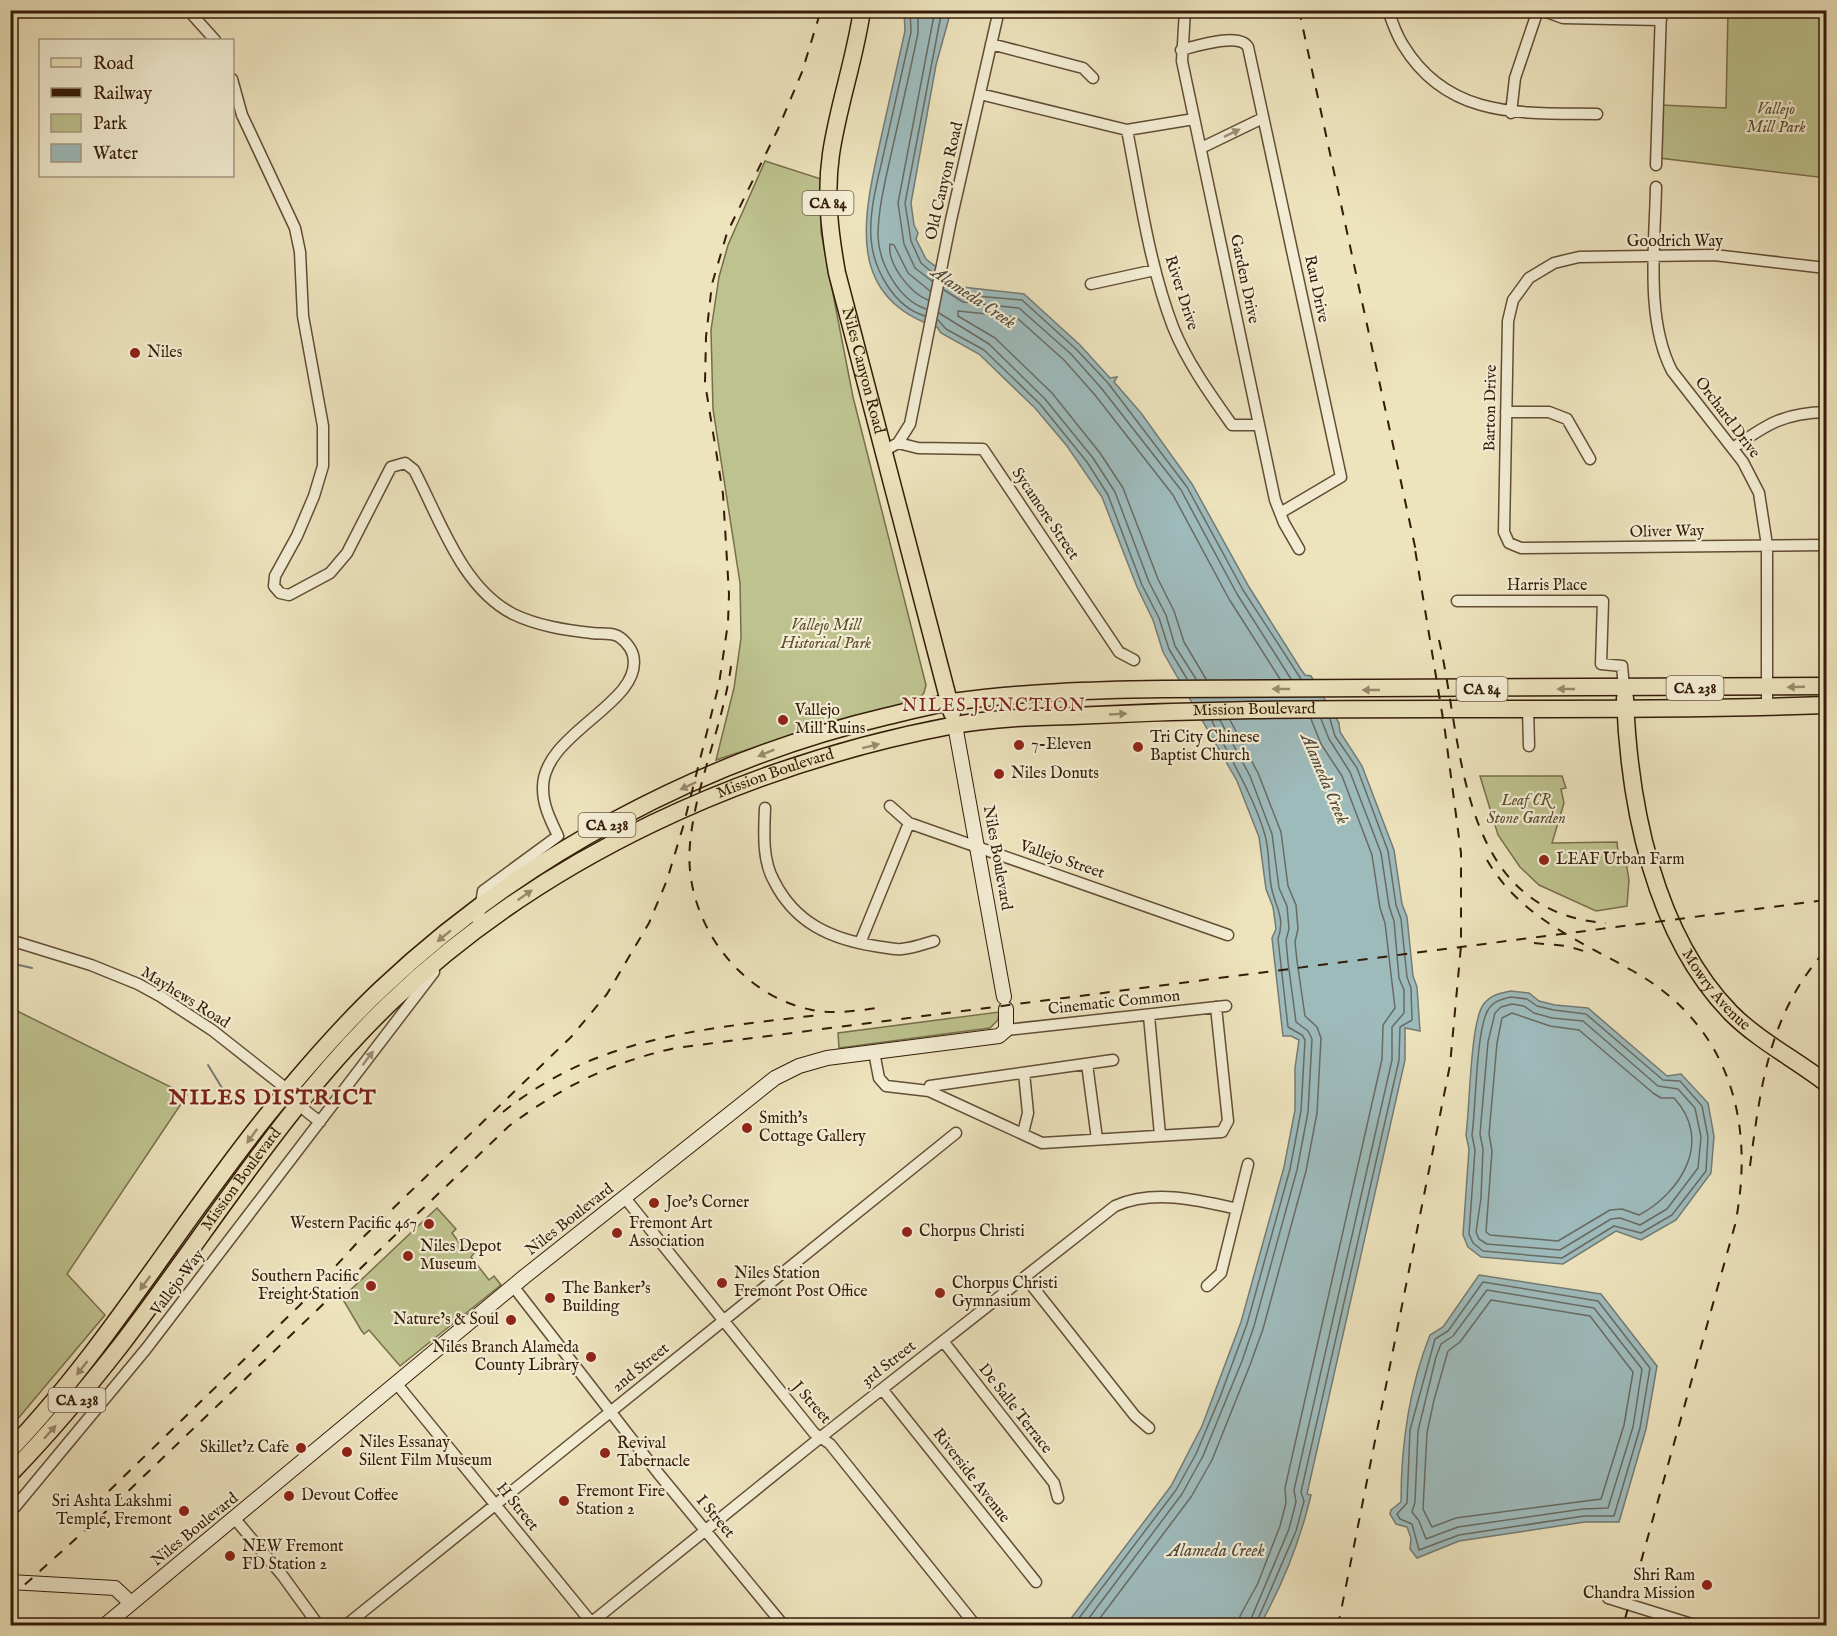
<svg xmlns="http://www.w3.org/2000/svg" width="1837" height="1636" font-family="'IM FELL English',serif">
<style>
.green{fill:#bdc28e;stroke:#786e4b;stroke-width:1.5}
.water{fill:#9ebbbc;stroke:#747b74;stroke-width:1.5}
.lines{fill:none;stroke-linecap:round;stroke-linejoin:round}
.shore{stroke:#696b62;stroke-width:1.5}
.stream{stroke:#747b74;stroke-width:2}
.minor-casing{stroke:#624d35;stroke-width:13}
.secondary-casing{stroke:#341b08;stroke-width:16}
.primary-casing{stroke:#341b08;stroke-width:19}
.minor{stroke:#f3edd4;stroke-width:10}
.secondary{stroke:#f3edd4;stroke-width:14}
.primary{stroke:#ede3bd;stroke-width:16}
.rail{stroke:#341b08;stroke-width:2;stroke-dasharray:10 10;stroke-linecap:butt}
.oneway{fill:#9d8e78}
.oneway2{fill:#9a896c}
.poi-dot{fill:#8f2418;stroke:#f3edd4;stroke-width:2}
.labels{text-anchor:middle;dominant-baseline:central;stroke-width:4.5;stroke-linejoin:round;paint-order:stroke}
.shield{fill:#f3edd4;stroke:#6d5a45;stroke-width:1.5}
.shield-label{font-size:15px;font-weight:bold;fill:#341b08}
.park-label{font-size:16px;font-style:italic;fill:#5d4d30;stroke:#f3edd4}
.street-label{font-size:16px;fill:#341b08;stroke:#f3edd4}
.poi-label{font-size:16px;fill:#341b08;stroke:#f3edd4;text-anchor:start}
.water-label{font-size:18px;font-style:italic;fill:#544b3e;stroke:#f3edd4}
.neighbourhood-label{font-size:18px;letter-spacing:1.5px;fill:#7a1f14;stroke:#f3edd4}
.district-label{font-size:22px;font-weight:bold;letter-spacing:1.5px;fill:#7a1f14;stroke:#f3edd4}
</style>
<rect width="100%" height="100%" fill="#ede3bd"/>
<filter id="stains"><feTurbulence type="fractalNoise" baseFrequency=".00333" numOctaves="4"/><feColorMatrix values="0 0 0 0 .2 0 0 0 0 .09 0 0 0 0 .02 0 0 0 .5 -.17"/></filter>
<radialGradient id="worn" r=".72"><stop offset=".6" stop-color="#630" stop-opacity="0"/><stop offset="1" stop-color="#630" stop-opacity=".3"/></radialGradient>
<path class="green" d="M1728 11H1826V178L1659 158 1661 105 1726 108Z
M765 161 821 179V232L853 397 926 685 924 693 917 701 800 732 716 760 734 688 741 638 740 583 713 409 711 330 719 277 728 245Z
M1480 776H1562L1566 788 1561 789 1564 803 1552 843 1617 842 1619 863 1626 862 1629 880 1627 906 1596 911 1539 885 1520 867 1498 835Z
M11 1008 187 1095 67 1274 105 1315 11 1427Z
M999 1012 998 1020 990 1028 839 1048 838 1033Z
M437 1208 456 1229 452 1233 464 1249 469 1246 475 1252 471 1257 489 1280 494 1276 501 1285 400 1366 369 1330 364 1334 361 1330 342 1298Z"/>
<path class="water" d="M904 11H948L949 18 936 65 911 203 914 225 918 233 916 239 926 259 962 287 1024 294 1080 345 1110 378 1117 377 1114 382 1141 413 1192 484 1249 587 1300 668 1305 675 1311 676 1339 723 1340 732 1362 766 1394 850 1402 904 1407 917 1413 976 1417 987 1420 1031 1405 1028V1060L1307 1494 1311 1495C1300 1541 1283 1584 1260 1625H1066L1171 1486 1202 1426 1241 1322 1284 1167 1295 1110V1068L1299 1040 1291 1036H1283L1272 938 1276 929 1273 907 1266 889 1259 837 1237 781 1163 652 1153 620 1137 587 1102 497 1067 446 1035 408 979 354 941 333 937 327C843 297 864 214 881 138 889 103 897 67 905 31Z
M1511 991 1529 993 1539 1001 1555 1005 1588 1008 1667 1076 1681 1074 1708 1103 1714 1136 1711 1173 1676 1220 1641 1240 1616 1231 1563 1264 1481 1257 1468 1247 1463 1235 1469 1149 1466 1135C1470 1107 1470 1025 1483 1005 1490 995 1500 993 1511 991Z
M1479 1275 1601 1294 1657 1366 1646 1429 1619 1522H1585L1459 1541 1417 1558 1410 1549 1411 1538 1407 1527 1396 1524 1390 1514 1391 1510 1401 1502C1401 1445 1409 1388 1430 1335L1443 1327Z"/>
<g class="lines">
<path class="shore" d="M910 10 911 32C902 72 893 112 884 152 878 179 869 210 871 238 873 269 894 307 925 316
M918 10V33C910 72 901 111 892 150 886 178 878 208 878 236 879 264 899 300 926 309
M933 273 921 263 911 241 905 203 942 10
M932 281 915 268 904 244 898 203 935 10
M945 282 966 295 1022 300 1076 349 1108 383 1187 487 1243 590 1301 679
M944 290 963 302 1019 308 1071 354 1102 389 1181 490 1237 594 1291 679
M928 300C910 293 887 264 890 244L894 245 908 273 930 291
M939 313 989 344 1045 399 1093 458 1115 492 1149 582 1166 615 1175 646 1196 679
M938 320 946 329 984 350 1040 404 1087 462 1108 495 1142 585 1159 618 1169 649 1187 679
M1206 679 1184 642 1174 611 1158 579 1123 488 1100 453 1052 393 995 338 958 316V311L1016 317 1064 360 1095 395 1173 495 1229 599 1280 679
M1511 997 1527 999 1537 1006 1554 1010 1586 1014 1663 1080 1680 1081 1702 1106 1708 1137 1706 1171 1672 1215 1641 1233 1614 1226 1562 1258 1483 1251 1473 1243 1469 1234 1475 1150 1472 1135C1476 1107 1476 1030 1488 1010 1493 1001 1502 999 1511 997Z
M1512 1004 1524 1006 1534 1013 1552 1018 1583 1021 1658 1086 1678 1089 1695 1108 1701 1137 1698 1168 1667 1209 1640 1225 1620 1218 1611 1219 1560 1250 1487 1244 1479 1239 1476 1232 1481 1198 1483 1149 1480 1134 1488 1042 1495 1013 1501 1007Z
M1512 1013 1550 1026 1579 1030 1653 1093 1661 1098H1674C1713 1140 1682 1192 1639 1215L1622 1209 1610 1210 1558 1241 1490 1235 1486 1232 1492 1151 1489 1134 1497 1043 1502 1018Z
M1483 1282 1598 1301 1650 1368 1640 1428 1614 1516H1584L1459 1535 1419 1550 1412 1524 1400 1519 1397 1514 1407 1503 1410 1430 1435 1339 1448 1331Z
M1487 1290 1594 1308 1642 1369 1633 1427 1608 1508 1583 1509 1458 1527 1426 1539 1419 1521 1412 1512 1415 1502 1418 1431 1436 1357 1441 1344 1453 1336Z
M1491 1300 1590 1316 1633 1372 1624 1425 1601 1499 1456 1518 1432 1527 1423 1509 1427 1433 1434 1400 1448 1351 1460 1342Z
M1073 1626 1176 1490 1196 1454 1220 1397 1247 1324 1290 1169 1301 1111 1305 1040 1302 1035 1288 1027 1278 939C1285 918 1277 910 1272 890 1268 873 1270 853 1265 835 1253 794 1230 759 1212 721
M1083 1626 1182 1494 1203 1456 1242 1361 1254 1326 1297 1170 1308 1112 1312 1039 1308 1031 1296 1022 1288 962 1286 940 1289 929 1287 906 1279 888 1272 834 1250 776 1220 720
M1094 1626 1191 1497 1212 1460 1250 1365 1263 1329 1306 1171 1317 1113 1321 1038 1317 1027 1305 1016 1297 961 1295 942 1298 929 1296 905 1288 886 1281 832 1258 773 1230 720
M1239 1626 1240 1616 1258 1583 1280 1526 1286 1503 1285 1488 1382 1059 1383 1025 1395 1008 1385 923 1380 908 1372 855 1342 776 1321 744 1311 719
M1248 1626 1289 1529 1296 1502 1294 1490 1392 1060V1027L1404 1013V990L1399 978 1394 921 1389 906 1381 853 1350 772 1329 739 1321 719
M1255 1626 1296 1531 1304 1501 1301 1492 1399 1060 1400 1027 1412 1020 1411 988 1407 977 1401 919 1396 905 1388 851 1357 768 1335 736 1330 719"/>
<path class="stream" d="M10 963 32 968
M208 1065 230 1101"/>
<defs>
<path id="minor" d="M188 10 215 40
M1185 10 1182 61 1275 500 1284 523 1299 549
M1388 10C1392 22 1396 34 1403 45 1448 119 1521 113 1597 114
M1541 10 1563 18 1661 20
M991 44 1083 68 1093 78
M1181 50C1197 46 1239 32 1248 47L1341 477 1280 513
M232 79 242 115 295 228 300 252 303 316 323 426V466L314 496 297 536 275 576 274 586 280 593 289 595 330 573 347 553 391 467 405 463 414 470C440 519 461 587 513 614 538 626 565 630 592 633 599 634 609 633 615 635 622 637 631 647 633 655 645 703 541 733 543 789 543 806 551 821 558 836L483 891 477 929
M980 94 1127 130 1194 119
M1511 113 1515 78 1538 10
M1127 130C1140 196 1149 264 1173 327 1187 362 1210 394 1232 425H1259
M1201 148 1263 118
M1656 165 1661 10
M1656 187C1655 243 1645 319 1672 371L1743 462 1759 493 1767 545V707
M1826 268 1714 255 1579 257 1554 263 1529 278 1513 300 1508 321 1504 532 1509 543 1521 548 1826 545
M1091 284 1155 270
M1506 412H1549L1567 419 1590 459
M898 443 918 448 983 449 1119 652 1134 660
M1733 448C1767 424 1784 413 1826 412
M882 452 898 443 910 424 951 220 999 10
M1457 601H1603L1601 664 1622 666 1624 688
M1528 709 1529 746
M890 806 909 823 1228 935
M765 808C764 832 762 860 774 881 795 923 831 939 875 946 883 947 894 950 902 949 913 948 924 944 934 941
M10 940 91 965 138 984 160 996 212 1030 288 1090 306 1111 320 1122
M860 943 909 823
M1149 1016 1160 1135
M1006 1030 1226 1006
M874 1052 879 1078 886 1086 929 1091 1042 1143 1222 1132 1228 1121 1216 1007
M1087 1064 1097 1139
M929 1091 930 1086 1113 1060
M1023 1133 1028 1113 1024 1073
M625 1198 814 1433 830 1444 976 1626
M1025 1277 1135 1416 1149 1428
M513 1286 658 1473 784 1626
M1207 1286 1221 1273 1248 1164
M943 1341 1054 1483 1058 1498
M396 1383 591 1622
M882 1389 1036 1582
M10 1513 146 1349 434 972
M235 1519 282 1575 319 1626
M1608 1598 1698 1626
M345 1626 956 1133
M587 1626 821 1437 1115 1206C1154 1189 1198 1200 1237 1209"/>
<path id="secondary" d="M955 725 1004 997
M10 1582 115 1588 131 1603
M104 1626 524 1277 775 1078 799 1066 827 1058 999 1036 1006 1030V1009"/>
<g id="primary">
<path id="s1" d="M862 10C855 59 838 106 831 154 825 195 830 234 837 273L952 713"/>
<path id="s2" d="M1625 698C1629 805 1654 934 1731 1013 1759 1041 1795 1059 1826 1083"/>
<path d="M10 1450C108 1347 179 1224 268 1114 303 1071 340 1028 380 990 520 857 701 760 888 716 909 711 931 705 952 702 1022 692 1093 690 1163 689L1826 686"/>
<path id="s3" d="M10 1474C50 1433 86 1390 121 1345 209 1230 285 1104 390 1003 543 856 748 764 955 725 994 718 1033 717 1072 716 1132 713 1192 711 1252 710 1444 707 1635 712 1826 705"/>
</g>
</defs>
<use href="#minor" class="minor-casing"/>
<use href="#secondary" class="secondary-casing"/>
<use href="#primary" class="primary-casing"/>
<use href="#minor" class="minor"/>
<use href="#secondary" class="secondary"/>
<use href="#primary" class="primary"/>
<path class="rail" d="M1299 10 1417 556
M1439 640C1464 747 1457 912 1606 923
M731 666C723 725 695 786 690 844 683 918 737 995 812 1010 835 1015 861 1010 884 1007
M1487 860C1520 917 1578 940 1633 971 1729 1025 1756 1121 1735 1225L1623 1626
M1534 943 1567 946 1590 953
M503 1112C598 1036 703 1029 819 1015
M1750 1166C1761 1084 1769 1013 1826 950
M109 1491 301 1304 356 1244 571 1037 607 994 649 923 667 880 683 827 719 684 728 623 729 594 723 494 705 383 706 337 712 284 727 233 778 129 802 72 821 10
M10 1598 121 1498 509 1126C563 1086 610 1063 675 1048L1826 900
M1338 1626 1450 1065 1461 946V853L1445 731 1415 549"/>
</g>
<defs><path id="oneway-solid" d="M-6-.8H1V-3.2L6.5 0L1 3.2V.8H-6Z" transform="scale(1.5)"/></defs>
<g class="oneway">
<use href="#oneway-solid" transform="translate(1232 133) rotate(-26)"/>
<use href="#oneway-solid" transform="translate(368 1058) rotate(-53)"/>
</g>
<g class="oneway2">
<use href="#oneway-solid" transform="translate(1796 687) rotate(178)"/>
<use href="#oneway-solid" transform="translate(1281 689) rotate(-180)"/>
<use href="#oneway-solid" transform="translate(1566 689) rotate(180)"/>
<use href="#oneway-solid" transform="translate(1371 690) rotate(180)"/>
<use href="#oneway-solid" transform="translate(1118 714) rotate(-3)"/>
<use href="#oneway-solid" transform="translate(871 746) rotate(-14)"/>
<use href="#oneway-solid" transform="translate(766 753) rotate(158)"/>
<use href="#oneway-solid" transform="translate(688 786) rotate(155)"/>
<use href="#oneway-solid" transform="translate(525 895) rotate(-35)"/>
<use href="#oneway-solid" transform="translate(444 936) rotate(141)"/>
<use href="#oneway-solid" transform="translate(252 1136) rotate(126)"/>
<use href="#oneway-solid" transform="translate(145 1283) rotate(126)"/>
<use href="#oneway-solid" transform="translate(82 1368) rotate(128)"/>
<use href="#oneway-solid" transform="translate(50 1432) rotate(-48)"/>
</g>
<g class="poi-dot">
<circle cx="135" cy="353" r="6"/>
<circle cx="783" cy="720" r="6"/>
<circle cx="1019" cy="745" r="6"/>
<circle cx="1138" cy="747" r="6"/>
<circle cx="999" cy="774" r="6"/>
<circle cx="1544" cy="860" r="6"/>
<circle cx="747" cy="1128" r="6"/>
<circle cx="654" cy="1203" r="6"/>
<circle cx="429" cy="1224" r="6"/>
<circle cx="907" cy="1232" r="6"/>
<circle cx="617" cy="1233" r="6"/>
<circle cx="408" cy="1256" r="6"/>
<circle cx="722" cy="1283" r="6"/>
<circle cx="371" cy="1286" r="6"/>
<circle cx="940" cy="1293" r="6"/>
<circle cx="550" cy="1298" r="6"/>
<circle cx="511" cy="1320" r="6"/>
<circle cx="591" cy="1357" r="6"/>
<circle cx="301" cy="1448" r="6"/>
<circle cx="347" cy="1452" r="6"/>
<circle cx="605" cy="1453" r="6"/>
<circle cx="289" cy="1496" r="6"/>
<circle cx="564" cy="1501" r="6"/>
<circle cx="184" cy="1511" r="6"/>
<circle cx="230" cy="1556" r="6"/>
<circle cx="1707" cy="1585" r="6"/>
</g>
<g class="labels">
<g class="shield">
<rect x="802.5" y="191" width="51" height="24" rx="4.5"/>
<rect x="1666.5" y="676" width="57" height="24" rx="4.5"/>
<rect x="1456.5" y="677" width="51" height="24" rx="4.5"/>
<rect x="578.5" y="813" width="57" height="24" rx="4.5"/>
<rect x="48.5" y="1388" width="57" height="24" rx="4.5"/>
</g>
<g class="shield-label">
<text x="828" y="203">CA 84</text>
<text x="1695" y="688">CA 238</text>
<text x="1482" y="689">CA 84</text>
<text x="607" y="825">CA 238</text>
<text x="77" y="1400">CA 238</text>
</g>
<g class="park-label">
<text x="1776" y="110">Vallejo<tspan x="1776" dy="18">Mill Park</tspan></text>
<text x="826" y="626">Vallejo Mill<tspan x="826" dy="18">Historical Park</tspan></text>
<text x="1526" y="801">Leaf CR<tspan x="1526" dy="18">Stone Garden</tspan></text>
</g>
<g class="street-label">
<text transform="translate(945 181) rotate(-77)">Old Canyon Road</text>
<text x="1675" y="242">Goodrich Way</text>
<text transform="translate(1244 279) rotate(78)">Garden Drive</text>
<text transform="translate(1316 289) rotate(78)">Rau Drive</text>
<text transform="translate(1181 293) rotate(72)">River Drive</text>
<text stroke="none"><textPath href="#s1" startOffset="368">Niles Canyon Road</textPath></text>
<text transform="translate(1491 408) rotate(-89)">Barton Drive</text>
<text transform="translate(1727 418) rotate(53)">Orchard Drive</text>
<text transform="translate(1045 514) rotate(56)">Sycamore Street</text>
<text transform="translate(1667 532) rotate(-1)">Oliver Way</text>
<text x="1547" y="586">Harris Place</text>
<text stroke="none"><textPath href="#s3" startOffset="1544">Mission Boulevard</textPath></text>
<text stroke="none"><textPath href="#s3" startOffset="1058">Mission Boulevard</textPath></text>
<text transform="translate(997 858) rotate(80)">Niles Boulevard</text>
<text transform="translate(1062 860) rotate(19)">Vallejo Street</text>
<text stroke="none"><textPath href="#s2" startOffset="312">Mowry Avenue</textPath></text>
<text transform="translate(185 998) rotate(32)">Mayhews Road</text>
<text transform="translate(1114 1003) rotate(-6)">Cinematic Common</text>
<text stroke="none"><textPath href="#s3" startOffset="375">Mission Boulevard</textPath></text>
<text transform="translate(570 1220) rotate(-38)">Niles Boulevard</text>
<text transform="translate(178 1283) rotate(-53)">Vallejo Way</text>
<text transform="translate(889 1364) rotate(-38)">3rd Street</text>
<text transform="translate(641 1368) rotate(-39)">2nd Street</text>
<text transform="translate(811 1403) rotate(49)">J Street</text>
<text transform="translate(1015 1409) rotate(52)">De Salle Terrace</text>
<text transform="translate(971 1476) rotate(52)">Riverside Avenue</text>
<text transform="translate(517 1507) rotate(51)">H Street</text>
<text transform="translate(715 1517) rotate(50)">I Street</text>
<text transform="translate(195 1530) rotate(-39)">Niles Boulevard</text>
</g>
<g class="poi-label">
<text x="147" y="353">Niles</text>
<text x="795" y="711">Vallejo<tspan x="795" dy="18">Mill Ruins</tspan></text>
<text x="1150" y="738">Tri City Chinese<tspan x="1150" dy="18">Baptist Church</tspan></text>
<text x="1031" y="745">7-Eleven</text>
<text x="1011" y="774">Niles Donuts</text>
<text x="1556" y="860">LEAF Urban Farm</text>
<text x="759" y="1119">Smith's<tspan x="759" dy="18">Cottage Gallery</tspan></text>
<text x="666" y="1203">Joe's Corner</text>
<text x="417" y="1224" text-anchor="end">Western Pacific 467</text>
<text x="629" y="1224">Fremont Art<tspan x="629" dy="18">Association</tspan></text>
<text x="919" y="1232">Chorpus Christi</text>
<text x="420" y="1247">Niles Depot<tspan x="420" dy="18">Museum</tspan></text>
<text x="734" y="1274">Niles Station<tspan x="734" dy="18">Fremont Post Office</tspan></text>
<text x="359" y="1277" text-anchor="end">Southern Pacific<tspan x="359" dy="18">Freight Station</tspan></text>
<text x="952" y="1284">Chorpus Christi<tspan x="952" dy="18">Gymnasium</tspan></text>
<text x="562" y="1289">The Banker's<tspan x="562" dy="18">Building</tspan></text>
<text x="499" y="1320" text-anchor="end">Nature’s &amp; Soul</text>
<text x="579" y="1348" text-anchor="end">Niles Branch Alameda<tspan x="579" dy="18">County Library</tspan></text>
<text x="359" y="1443">Niles Essanay<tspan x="359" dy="18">Silent Film Museum</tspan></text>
<text x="617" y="1444">Revival<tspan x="617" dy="18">Tabernacle</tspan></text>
<text x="289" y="1448" text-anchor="end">Skillet'z Cafe</text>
<text x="576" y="1492">Fremont Fire<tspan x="576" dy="18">Station 2</tspan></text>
<text x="301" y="1496">Devout Coffee</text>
<text x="172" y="1502" text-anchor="end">Sri Ashta Lakshmi<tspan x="172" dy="18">Temple, Fremont</tspan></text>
<text x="242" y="1547">NEW Fremont<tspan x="242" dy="18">FD Station 2</tspan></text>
<text x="1695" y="1576" text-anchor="end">Shri Ram<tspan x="1695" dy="18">Chandra Mission</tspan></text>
</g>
<g class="water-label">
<text transform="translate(973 298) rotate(34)">Alameda Creek</text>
<text transform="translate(1324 779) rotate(67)">Alameda Creek</text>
<text x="1216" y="1551">Alameda Creek</text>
</g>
<g class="neighbourhood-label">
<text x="994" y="706">NILES JUNCTION</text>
</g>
<g class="district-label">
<text x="273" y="1098">NILES DISTRICT</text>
</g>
</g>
<rect width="1837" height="1636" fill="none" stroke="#ede3bd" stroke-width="36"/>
<rect x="12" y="12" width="1813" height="1612" fill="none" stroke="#341b08" stroke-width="3"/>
<rect x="18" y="18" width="1801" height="1600" fill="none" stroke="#341b08" stroke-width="1.5"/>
<rect x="39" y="39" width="195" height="138" fill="#f3edd4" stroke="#a79982" stroke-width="1.5"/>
<rect x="51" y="58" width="30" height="9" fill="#ede3bd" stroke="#a79982" stroke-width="1.5"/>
<text x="93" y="69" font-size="18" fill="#341b08">Road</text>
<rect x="51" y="88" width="30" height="9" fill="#341b08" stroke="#a79982" stroke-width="1.5"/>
<text x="93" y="99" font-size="18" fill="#341b08">Railway</text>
<rect x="51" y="114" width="30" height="18" fill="#bdc28e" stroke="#a79982" stroke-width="1.5"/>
<text x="93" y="129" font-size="18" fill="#341b08">Park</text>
<rect x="51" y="144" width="30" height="18" fill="#9ebbbc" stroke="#a79982" stroke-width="1.5"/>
<text x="93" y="159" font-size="18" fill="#341b08">Water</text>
<rect width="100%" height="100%" filter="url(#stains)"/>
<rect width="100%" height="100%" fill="url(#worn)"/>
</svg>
